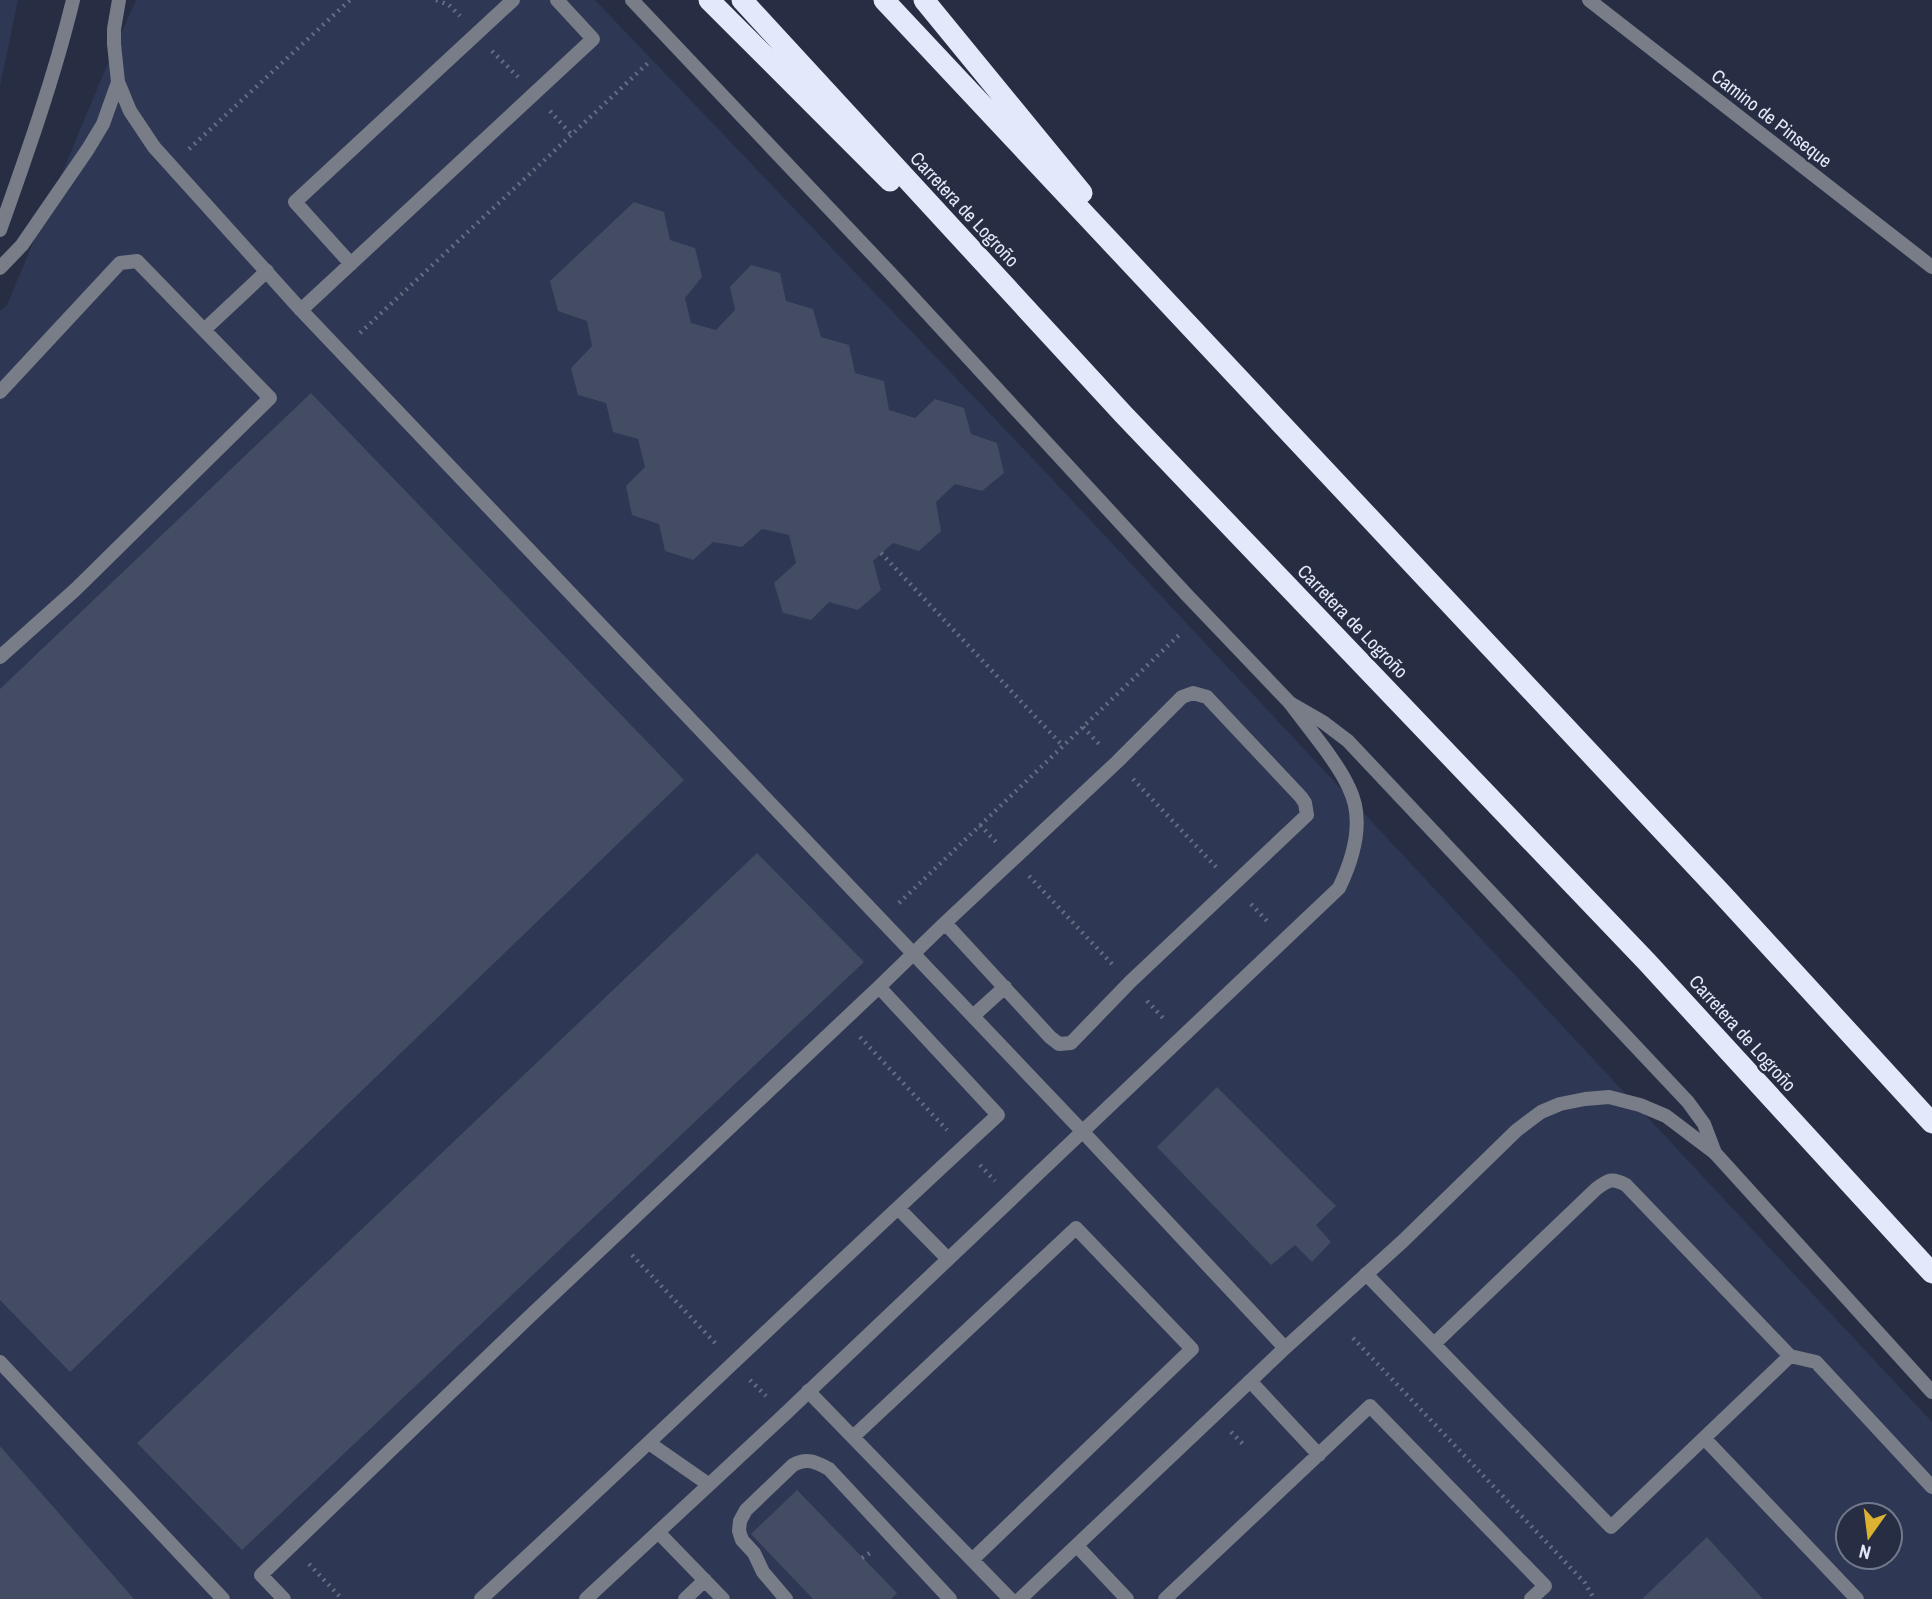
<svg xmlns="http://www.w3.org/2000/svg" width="1932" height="1599" font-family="'Archivo Narrow',sans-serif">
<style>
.built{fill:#2e3753;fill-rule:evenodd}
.building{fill:#434c63}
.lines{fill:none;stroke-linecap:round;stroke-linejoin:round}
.path{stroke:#676d81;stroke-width:4.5;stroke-dasharray:2 5;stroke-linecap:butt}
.lane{stroke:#787d88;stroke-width:14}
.street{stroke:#787d88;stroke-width:14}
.highway{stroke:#e3e9fa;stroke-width:21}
.labels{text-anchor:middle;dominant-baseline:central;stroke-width:5;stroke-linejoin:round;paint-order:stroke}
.street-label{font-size:19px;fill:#e4e9f7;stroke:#272e44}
</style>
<rect width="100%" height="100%" fill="#272e44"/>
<path class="built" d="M0 0H18L0 86Z
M136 0H595L1037 463 1932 1422V1599H0V311L7 305 108 63ZM1848 1515H1890V1557H1848Z"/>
<path class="building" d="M634 202 664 212 670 240 695 248 702 277 685 298 691 323 716 330 735 310 730 287 751 265 780 273 786 301 813 309 821 337 849 345 855 373 884 381 889 410 915 418 935 399 964 408 971 434 997 443 1004 473 982 491 955 484 936 502 941 531 919 551 893 543 873 561 881 590 858 610 829 602 811 620 783 613 774 583 796 563 789 535 762 529 742 547 713 542 693 560 665 551 659 524 632 515 626 486 645 467 638 439 613 432 606 403 578 395 571 368 592 346 587 321 558 311 550 281Z
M311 393 684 780 70 1372 0 1300V689Z
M757 853 864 962 242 1550 137 1443Z
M1217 1087 1336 1206 1316 1225 1331 1242 1312 1262 1295 1245 1271 1265 1157 1147Z
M0 1446 134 1599H0Z
M797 1490 897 1593 891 1599H813L751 1534Z
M1707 1537 1763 1599H1642Z"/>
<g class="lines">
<path class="path" d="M436 0 449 5 460 16
M492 51 518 77
M550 111 571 134
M189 149 350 0
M360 333 648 63
M881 553 1063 746
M1083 727 1100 745
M1133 779 1216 867
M980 825 996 842
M1029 876 1112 964
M899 903 1179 635
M1251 904 1269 923
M1147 1001 1165 1020
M860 1037 947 1130
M980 1165 995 1181
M632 1255 718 1346
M1353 1338 1585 1583 1594 1599
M750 1380 766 1396
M1231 1432 1243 1444
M862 1558 873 1551
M309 1564 342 1599"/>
<path class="lane" d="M632 0 894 277 1185 593 1290 703 1323 722 1348 741 1688 1102 1704 1124 1715 1153 1932 1392
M351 264 295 202 513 0
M301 310 593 39 557 0
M204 330 267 271
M0 392 120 263 137 261 270 398 76 589 0 657
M1193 693 1207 697 1301 797 1305 803 1307 815 1130 982 1071 1043 1059 1044 1050 1037 945 923 1117 762 1182 697Z
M879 987 945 923
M973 1016 1005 987
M898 1208 948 1259
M1366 1274 1611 1527 1790 1356 1626 1185C1612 1177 1608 1180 1596 1189L1434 1344
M1790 1356 1816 1362 1932 1487
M1250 1381 1319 1455
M808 1391 1010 1599
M853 1437 1076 1228 1192 1349 972 1560
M1704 1438 1857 1599
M649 1443 708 1484
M658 1532 723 1599
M1077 1546 1127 1599
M284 1599 261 1575 528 1318 879 987 998 1115C824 1275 655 1439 481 1599
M685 1599 705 1580
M786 1599 763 1572 754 1553 742 1540 739 1531 740 1521 746 1510 793 1465C807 1457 816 1462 829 1469L950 1599
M1165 1599 1370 1406 1545 1586 1531 1599"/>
<path class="street" d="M119 0 114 29V44L118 82 130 111 154 147 301 310 1083 1132 1285 1348
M1589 0 1932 267
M0 230C27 154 54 78 73 0
M0 268 22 245 88 149 103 124 118 82
M0 1362 223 1599
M586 1599 784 1415 1339 888C1353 859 1365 820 1349 788 1337 761 1308 728 1290 703
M1020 1599 1285 1348 1403 1241 1517 1130 1541 1112 1560 1104 1585 1099 1609 1097 1640 1105 1666 1116 1715 1153"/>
<path class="highway" d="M709 0 890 181
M742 0 1124 415 1647 962 1932 1273
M884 0 1722 894 1932 1123
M924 0 1082 193"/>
</g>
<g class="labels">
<g class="street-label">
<text transform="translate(1772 118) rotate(38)">Camino de Pinseque</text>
<text transform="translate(965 209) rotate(47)">Carretera de Logroño</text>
<text transform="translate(1353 621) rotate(46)">Carretera de Logroño</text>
<text transform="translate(1743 1033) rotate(48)">Carretera de Logroño</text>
</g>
</g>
<g transform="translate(1869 1536) rotate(194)"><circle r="33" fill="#272e44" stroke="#73798c" stroke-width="2"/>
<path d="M0-5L12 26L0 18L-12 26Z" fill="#dcb233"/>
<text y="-10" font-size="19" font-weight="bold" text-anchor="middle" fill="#e4e9f7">N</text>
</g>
</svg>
